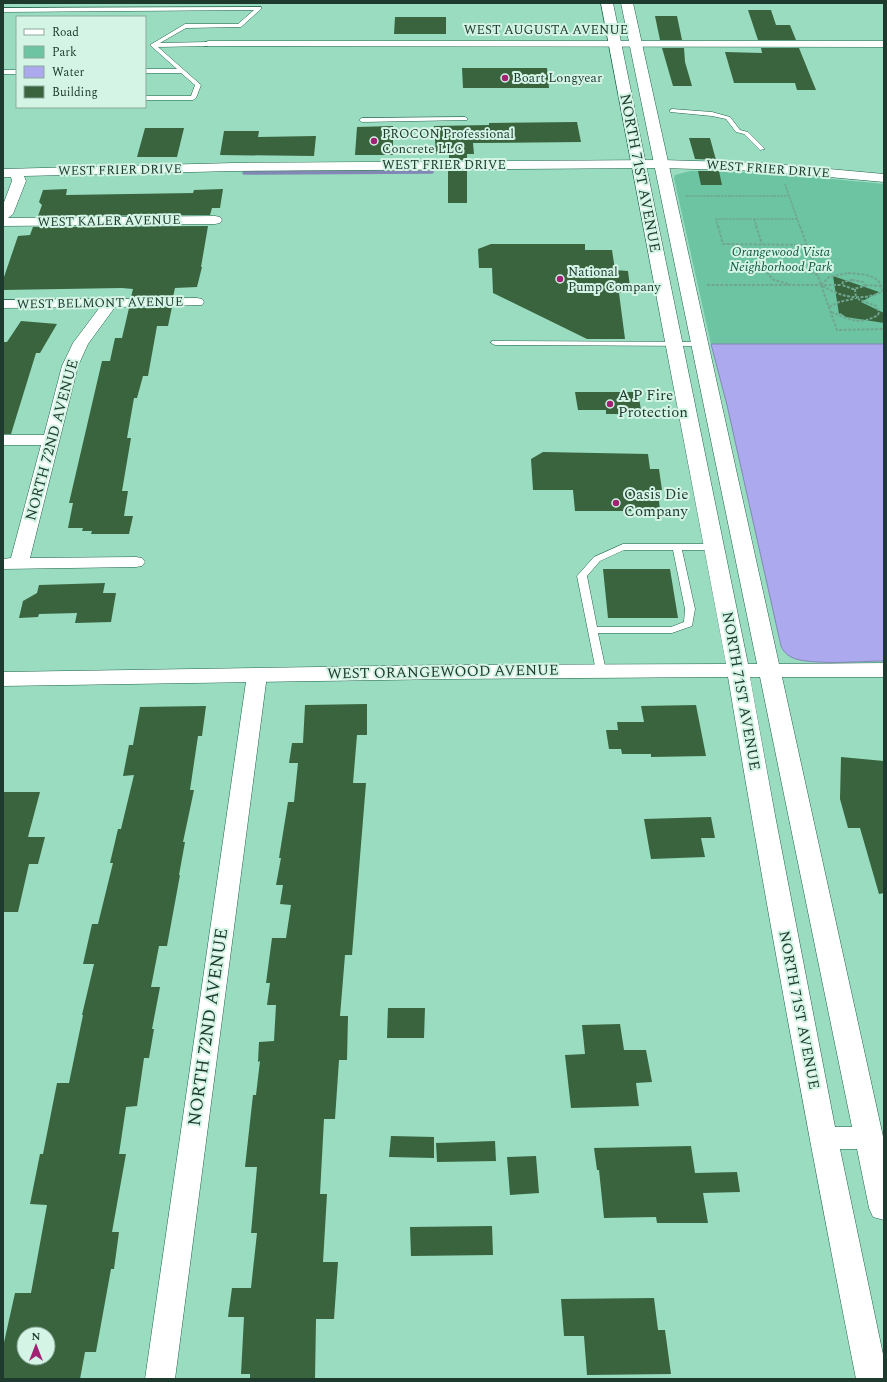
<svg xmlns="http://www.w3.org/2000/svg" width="887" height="1382" font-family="Spectral,serif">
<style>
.green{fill:#6cc4a2}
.water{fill:#ada9ef;stroke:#8287b5}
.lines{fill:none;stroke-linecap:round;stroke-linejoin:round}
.stream{stroke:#8287b5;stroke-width:3.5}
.building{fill:#39643e;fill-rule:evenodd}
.service-casing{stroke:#21644d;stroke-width:1}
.minor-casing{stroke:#21644d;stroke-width:1}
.tertiary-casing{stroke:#21644d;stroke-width:1}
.path-far1{stroke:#70a690;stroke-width:1.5;stroke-dasharray:2.5 1;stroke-linecap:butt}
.path{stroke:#70a690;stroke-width:2;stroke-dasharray:3 1.5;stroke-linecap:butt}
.service{fill:#fff;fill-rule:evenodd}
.minor{fill:#fff;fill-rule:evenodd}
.tertiary{fill:#fff;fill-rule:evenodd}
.poi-dot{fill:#a12173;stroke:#d4f4e6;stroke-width:1.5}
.labels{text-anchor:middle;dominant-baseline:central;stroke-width:4;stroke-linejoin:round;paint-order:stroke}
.far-street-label{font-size:13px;fill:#1e392e;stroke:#d4f4e6}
.far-poi-label{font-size:13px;fill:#1e392e;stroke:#d4f4e6;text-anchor:start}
.far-park-label{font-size:13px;font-style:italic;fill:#0e5640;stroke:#d4f4e6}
.street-label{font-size:15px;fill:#1e392e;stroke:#d4f4e6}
.poi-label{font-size:15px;fill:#1e392e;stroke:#d4f4e6;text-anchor:start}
.near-street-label{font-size:18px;fill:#1e392e;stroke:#d4f4e6}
</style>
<rect width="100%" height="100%" fill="#99dcc0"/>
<path class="green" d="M690 171 769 173 884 184V344H711L674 178 675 175Z"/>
<path class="water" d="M711 344H884V661C863 661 808 666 791 657 786 654 783 651 781 646L727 405Z"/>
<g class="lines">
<path class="stream" d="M244 173 432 172"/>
</g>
<path class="building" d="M748 10H771L776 25H790L796 40H758Z
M655 16H677L682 40H660Z
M395 17H446V34H394Z
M662 48H684L685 62 692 86H673Z
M761 48H799L816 90H797L795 83H734L725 52 762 53Z
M462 68H547L549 88H463Z
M577 122 581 142 473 143 474 154H467V160H449V154H436L434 126 489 125V123Z
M393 126V155H355L357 127Z
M145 128H184L177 157H137Z
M224 131H259L258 137 316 136 314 156 220 155Z
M689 138H710L716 160 695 159Z
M448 171H467V203H448Z
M698 171H719L722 185H701Z
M67 189 66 195 193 193 194 190 223 189 220 208H212L210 215 38 216 42 205 39 202 43 190Z
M208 226 201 267H202L197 287 175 288 173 297H131L133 289 122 288 3 290V280L18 236 30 235 33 227Z
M491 244H585V250H612L615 270 628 271 630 287H625L626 293H619L625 339H587L493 293 492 268H479L478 249Z
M833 276 879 292 861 302 884 313V323L846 317 840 313 839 314Z
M172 307 168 326H157L148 376H143L137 398H134L127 438H131L122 491H128L124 516H133L129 534H91L92 531H82L83 528H68L73 503H69L102 361H110L115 338H122L129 308Z
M21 321 57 324 40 353H36L11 434H3V342H7Z
M575 392H638L641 410 626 414H606V410H578Z
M543 452 648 454 650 469H659L662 490H658L660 511H575L573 490H533L531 459Z
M603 569H670L678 618H608Z
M105 583 103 593H116L111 622 75 623 77 613 39 614 38 617 19 618 23 601 37 593 39 585Z
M367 704V735H357L353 783H366L352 955H345L340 1016H348L347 1060H339L335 1119H324L320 1194H327L323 1262H338L334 1319H316L315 1379H250V1374H241L244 1317H228L232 1288H251L257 1233H251L257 1167H245L253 1095H256L260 1061 258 1062 259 1042 274 1041 276 1005H267L270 983H266L272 938H286L291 905 280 904 283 885H276L281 858H279L288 802H294L298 763H289L292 743H303L305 705Z
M696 705 706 756 651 757V754H622L621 749H609L606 730H618L617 722H644L641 706Z
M206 706 202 736H198L190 790H194L183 842H185L179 875H180L167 946H159L151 987H160L152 1029H154L149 1058H144L137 1106 126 1107 119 1154H126L112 1232H119L114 1269H111L96 1352H85L80 1379H3V1347L15 1293H31L47 1205 30 1204 40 1154H43L57 1083H69L83 1015H82L94 964H83L92 924H98L113 863H110L118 829H121L134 775 123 776 129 745H133L140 707ZM24 1334H48V1358H24Z
M841 757 884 761V893L879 894 860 828H848L840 799Z
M3 792H40L28 837H45L38 864H29L18 912H3Z
M711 817 715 838H701L705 857 651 859 644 819Z
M388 1008H425L424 1038H387Z
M620 1024 624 1050H646L652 1082 636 1083 639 1106 571 1108 565 1055 585 1054 582 1025Z
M391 1136 434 1137V1158L389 1157Z
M495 1141 496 1161 437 1162 436 1143Z
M691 1146 695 1173 737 1172 740 1192 703 1193 708 1223H657L656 1217 604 1218 599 1170H597L594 1148Z
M536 1156 539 1193 510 1195 507 1157Z
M492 1226 493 1255 411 1256 410 1227Z
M654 1298 658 1330H665L671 1374 587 1375 584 1336H564L561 1299Z"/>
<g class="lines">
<defs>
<path id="service" d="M261 7V9L241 27 186 28 160 43 208 42 211 44 208 46 158 47 201 85 196 98 193 100H145V96H191L195 85 181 73H145V69H177L150 45 185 24H238L254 10 3 12V8Z
M3 70H17V74H3Z
M672 109 712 112 730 117 740 130 748 132 765 149 760 150 744 134 736 132 726 119 712 116 670 112V110Z
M465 117 467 118V120L362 122 359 120 362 118Z
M492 341 701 342 705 344 701 346 495 345 491 343Z
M623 544H714L719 547 714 550H682L695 609 692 626 672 633H598L606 671 601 674 596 671 577 576 594 557ZM624 550H673L685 609 684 622 671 627H597L587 576 600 561Z"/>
<path id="minor" d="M208 41H884V47L204 46 202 44Z
M662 160 763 163 884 174V182L763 171 662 168 234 171 24 176 26 181 13 214 8 218 215 216 220 217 222 220 220 223 215 224 3 226V205L12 181 11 177H3V169L234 163Z
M197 298 202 299 204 302 202 305 115 307 88 344 78 366 30 558 136 557 142 558 145 562 142 566 136 567 3 569V559L11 558 41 445H3V435H44L62 366 73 343 100 307 3 308V300Z
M257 669 264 671 267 675 175 1379H145L247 675 250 671Z"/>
<path id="tertiary" d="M601 3H613L748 664H757L621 3H633L779 664 884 663V677H782L884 1141V1220L873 1217 869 1208 857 1149H840L884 1359V1379H856C810 1146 767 912 728 677L446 679 3 686V672L446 665 726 664ZM750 677H760L852 1127H835L775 815Z"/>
</defs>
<use href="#service" class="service-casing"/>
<use href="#minor" class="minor-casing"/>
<use href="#tertiary" class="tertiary-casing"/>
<path class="path-far1" d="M785 184 800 227
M686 196H789
M754 219 757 227
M718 227 716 219H798"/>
<path class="path" d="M718 226 723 244 807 245
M756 226 762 244
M800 226 837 330 884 329
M848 273C862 274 882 274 882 292 860 302 841 297 821 285L829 277Z
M852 280 863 282 865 286 853 289 842 285 843 282Z
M788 284 774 280 768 274 770 268C790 261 799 267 817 275
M707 285H842
M865 285 882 286
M855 289 856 299
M829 307 839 302 853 299
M831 312C849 319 859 326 878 315L879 312 876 306 858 299"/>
<use href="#service" class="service"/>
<use href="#minor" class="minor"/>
<use href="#tertiary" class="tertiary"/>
</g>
<g class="poi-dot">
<circle cx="505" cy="78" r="4"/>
<circle cx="374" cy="141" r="4"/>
<circle cx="560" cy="279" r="4"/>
<circle cx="610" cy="404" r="4"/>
<circle cx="616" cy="503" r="4"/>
</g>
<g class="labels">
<g class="far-street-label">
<text x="546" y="30">WEST AUGUSTA AVENUE</text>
<text x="444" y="165">WEST FRIER DRIVE</text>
<text transform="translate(768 169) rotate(4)">WEST FRIER DRIVE</text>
<text transform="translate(120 170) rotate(-1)">WEST FRIER DRIVE</text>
<text transform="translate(109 221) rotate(-1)">WEST KALER AVENUE</text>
<text transform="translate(100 303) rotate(-1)">WEST BELMONT AVENUE</text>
</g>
<g class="far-poi-label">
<text x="513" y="78">Boart Longyear</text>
<text x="382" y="134">PROCON Professional<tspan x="382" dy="15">Concrete LLC</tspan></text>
<text x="568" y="272">National<tspan x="568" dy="15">Pump Company</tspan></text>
</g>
<g class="far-park-label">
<text x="781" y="252">Orangewood Vista<tspan x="781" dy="15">Neighborhood Park</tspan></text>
</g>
<g class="street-label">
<text transform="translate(640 173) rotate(79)">NORTH 71ST AVENUE</text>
<text transform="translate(52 440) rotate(-75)">NORTH 72ND AVENUE</text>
<text transform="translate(443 672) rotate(-1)">WEST ORANGEWOOD AVENUE</text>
<text transform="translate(741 691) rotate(80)">NORTH 71ST AVENUE</text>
<text transform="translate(799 1010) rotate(79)">NORTH 71ST AVENUE</text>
</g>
<g class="poi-label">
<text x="618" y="395">A P Fire<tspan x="618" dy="17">Protection</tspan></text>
<text x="624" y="494">Oasis Die<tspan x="624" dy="17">Company</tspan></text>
</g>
<g class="near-street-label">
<text transform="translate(208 1027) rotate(-82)">NORTH 72ND AVENUE</text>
</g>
</g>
<rect width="887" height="1382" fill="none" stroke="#1e392e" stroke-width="8"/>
<rect x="16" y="16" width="130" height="92" fill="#d4f4e6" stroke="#8ba99c"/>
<rect x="24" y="29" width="20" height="6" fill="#ffffff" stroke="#8ba99c"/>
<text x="52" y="36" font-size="12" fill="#1e392e">Road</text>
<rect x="24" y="46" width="20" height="12" fill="#6cc4a2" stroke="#8ba99c"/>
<text x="52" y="56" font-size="12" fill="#1e392e">Park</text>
<rect x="24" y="66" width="20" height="12" fill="#ada9ef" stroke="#8ba99c"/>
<text x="52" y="76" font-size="12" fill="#1e392e">Water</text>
<rect x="24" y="86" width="20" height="12" fill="#39643e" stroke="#8ba99c"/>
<text x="52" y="96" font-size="12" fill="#1e392e">Building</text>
<g transform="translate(36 1346)"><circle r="19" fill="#d4f4e6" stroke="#8ba99c"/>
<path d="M0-3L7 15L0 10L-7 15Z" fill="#a12173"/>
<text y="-6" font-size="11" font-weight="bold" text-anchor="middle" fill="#1e392e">N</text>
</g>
</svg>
